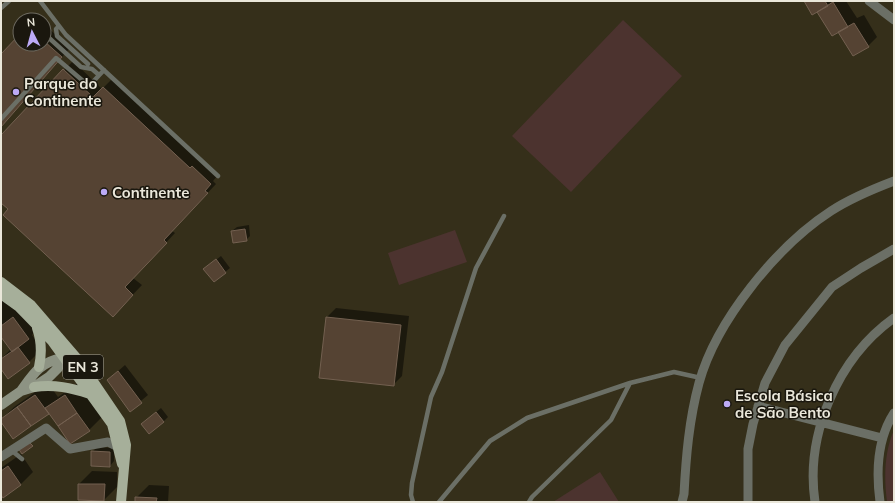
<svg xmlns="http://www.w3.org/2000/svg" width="895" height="503" font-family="Mulish,sans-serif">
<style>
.green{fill:#4c332f}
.shadow{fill:#0007}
.building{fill:#554333;stroke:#736050}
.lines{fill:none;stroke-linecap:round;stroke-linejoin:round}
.lane{stroke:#6b6f66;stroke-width:4.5}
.street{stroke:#6b6f66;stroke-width:9}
.secondary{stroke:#8d9383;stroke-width:10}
.primary{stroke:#a6af9a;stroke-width:10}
.poi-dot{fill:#bcaaf6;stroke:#1a170e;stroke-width:1.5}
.labels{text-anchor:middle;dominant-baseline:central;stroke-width:3;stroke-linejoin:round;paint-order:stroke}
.shield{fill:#1a170e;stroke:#aca99d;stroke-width:1}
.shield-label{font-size:14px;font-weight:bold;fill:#eae7da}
.poi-label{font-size:15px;font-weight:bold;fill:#eae7da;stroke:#1a170e;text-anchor:start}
</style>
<rect width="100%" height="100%" fill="#352f1a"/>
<path class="green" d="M623 20 682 76 571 192 512 136Z
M455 230 467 262 399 285 388 253Z
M894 430V502H887C884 478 884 453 894 430Z
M600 472 619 502H553Z"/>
<path class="shadow" d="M805 1H846L857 18 864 15 877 37 868 46 853 55 839 31Z
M44 24 70 48 1 126V55L20 35V44H44Z
M73 61 102 89 113 78 219 174 213 181 216 184 172 231 175 233 133 278 142 285 121 307 1 202V136Z
M249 225 250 236 246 240 232 231 237 227Z
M221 256 230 268 214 281 204 269Z
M1 290 41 325 32 335 42 349 29 362 1 368V359L11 349 1 335Z
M336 308 409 316 402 376 393 385 327 317Z
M125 365 148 395 130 410 108 380Z
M48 383 58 397 78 383 102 417 89 430 49 412 13 437 1 420 14 407Z
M161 408 168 417 164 421 142 424Z
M97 447 114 448V461L110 466 92 452Z
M21 454 33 472 20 485 1 498V468Z
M92 471 117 472V487L104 500 79 484Z
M149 485 169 486 168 502H136V498Z"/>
<path class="building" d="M804 1H825L828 6 812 15Z
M833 2 848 27 832 36 817 12Z
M854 23 869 47 853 56 838 32Z
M20 34V44H44V41L62 57 1 127V54Z
M63 69 93 97 103 87 190 168 192 166 211 184 205 191 208 193 164 240 167 243 125 287 133 295 113 317 3 215 8 209 1 203V135Z
M245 229 247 241 233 243 231 231Z
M216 259 226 273 214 282 203 269Z
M13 317 29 339 12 352 1 337V326Z
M326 317 401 325 394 386 319 378Z
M18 347 30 363 8 379 1 369V359Z
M118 371 142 403 130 412 107 380Z
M35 395 49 414 31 426 17 407Z
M65 395 77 413 58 426 45 408Z
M17 407 31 426 13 439 1 422V419Z
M156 412 164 422 149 434 141 424Z
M77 413 90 431 70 444 58 426Z
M28 441 33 446 22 454 18 448Z
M91 451 110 452V467L91 466Z
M8 466 21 485 3 498 1 495V471Z
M78 484H105L104 501 78 500Z
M135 497 157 498 156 502H135Z"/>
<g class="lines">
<path class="lane" d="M40 1 66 35 218 176
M1 8 9 1
M59 26 56 29 57 36 88 64
M44 36 48 37 81 67 92 69 99 75
M1 119 56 58 89 86 104 70
M11 450 22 459
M413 502 411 495 412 483 431 397 442 372 476 268 504 216
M439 502 490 441 527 418 630 383 674 372 701 378
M529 502 532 497 611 420 630 383"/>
<path class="street" d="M869 1 894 20
M758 406 882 438
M1 457 46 428 70 449 108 442 118 447
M682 502 684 494C686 457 689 420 699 383 716 321 777 246 831 211 851 198 873 189 894 181
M748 502V449L753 424 765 383 785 345 832 287 861 268 894 249
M815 502C805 434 838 358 894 318
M880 502C876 472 877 439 894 413"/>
<path class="secondary" d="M21 391C34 373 39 363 62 358
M1 405 21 391 34 387 49 377 58 368 62 358"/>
<path class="primary" d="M1 282 31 305 80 362 120 421 126 445 121 502
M1 294 19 307 52 341 112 424 122 464
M37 328C42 342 42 353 39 367
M34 387C55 384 71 388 90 394"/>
</g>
<g class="poi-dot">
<circle cx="16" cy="92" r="4"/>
<circle cx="104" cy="192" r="4"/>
<circle cx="727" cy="404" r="4"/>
</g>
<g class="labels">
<rect class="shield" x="63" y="355" width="40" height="24" rx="3"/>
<g class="shield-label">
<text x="83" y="367">EN 3</text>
</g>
<g class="poi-label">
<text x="24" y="83">Parque do<tspan x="24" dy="17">Continente</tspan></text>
<text x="112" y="192">Continente</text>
<text x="735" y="395">Escola Básica<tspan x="735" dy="17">de São Bento</tspan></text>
</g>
</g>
<rect width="895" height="503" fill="none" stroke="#eae7da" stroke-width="4"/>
<g transform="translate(32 32) rotate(354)"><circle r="19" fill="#1a170e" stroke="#6d6a60"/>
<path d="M0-3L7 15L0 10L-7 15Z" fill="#bcaaf6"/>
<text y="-6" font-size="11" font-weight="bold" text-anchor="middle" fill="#eae7da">N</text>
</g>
</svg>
